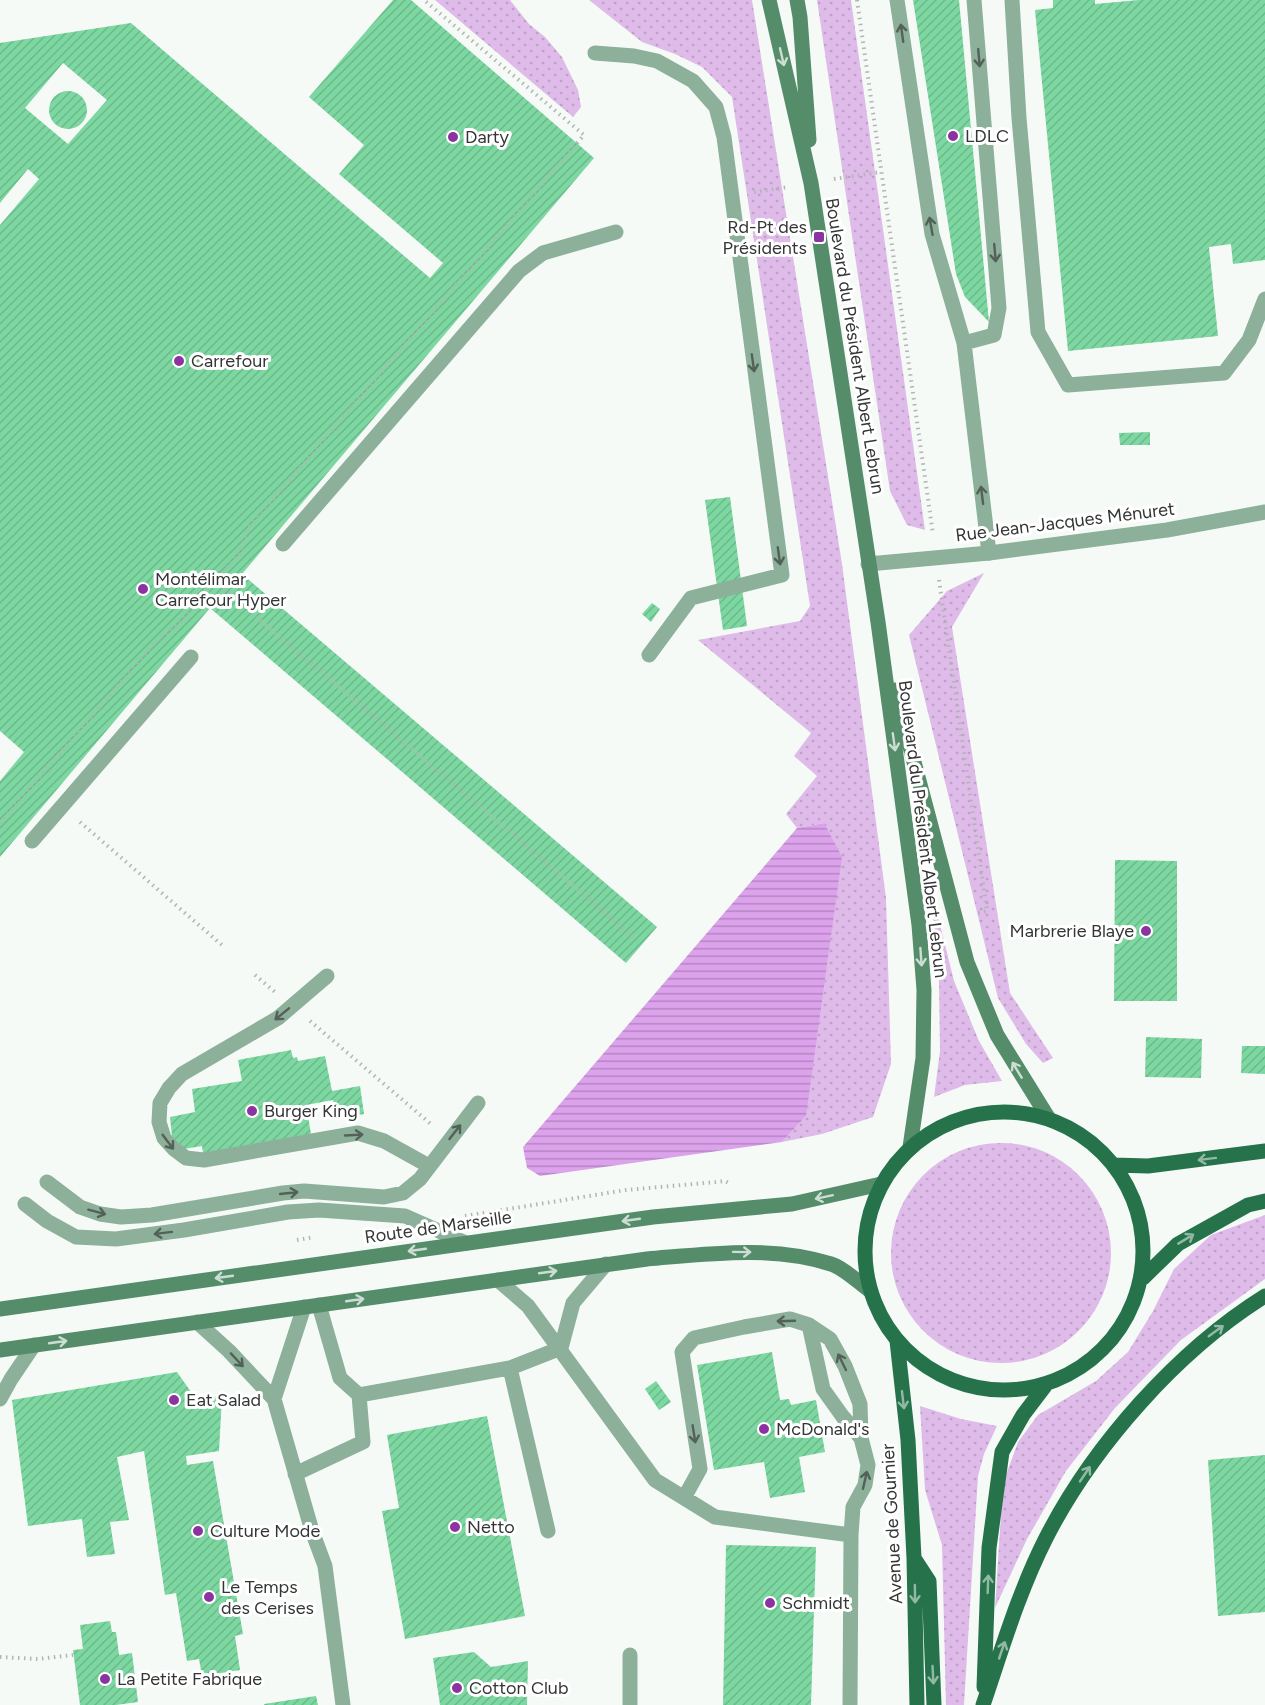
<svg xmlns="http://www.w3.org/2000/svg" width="1265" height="1705" font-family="Figtree,sans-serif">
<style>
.grass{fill:url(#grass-dots)}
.water{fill:url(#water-rules)}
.building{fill:url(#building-hatch);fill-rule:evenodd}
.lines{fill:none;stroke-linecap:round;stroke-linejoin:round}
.path{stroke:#b2b5b3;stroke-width:4;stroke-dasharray:1.5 4.5;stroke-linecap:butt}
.service{stroke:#8cb099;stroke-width:15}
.minor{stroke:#8cb099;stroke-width:15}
.secondary{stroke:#558d6b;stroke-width:15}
.primary{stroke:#26734b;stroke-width:15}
.oneway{stroke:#536158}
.oneway2{stroke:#ccddd3}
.oneway3{stroke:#92b9a5}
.poi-dot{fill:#8b33a0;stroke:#fff;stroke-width:2}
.labels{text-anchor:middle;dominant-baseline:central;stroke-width:6;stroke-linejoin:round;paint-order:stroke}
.poi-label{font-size:18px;fill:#343635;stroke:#fff;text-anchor:start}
.street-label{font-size:18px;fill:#343635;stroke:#fff}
</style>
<defs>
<pattern id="grass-dots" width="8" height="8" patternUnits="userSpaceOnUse" patternTransform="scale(1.5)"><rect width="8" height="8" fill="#debbe8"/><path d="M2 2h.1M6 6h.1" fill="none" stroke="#bfa1c8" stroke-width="1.8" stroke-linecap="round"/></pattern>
<pattern id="water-rules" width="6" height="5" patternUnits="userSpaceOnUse" patternTransform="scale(1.5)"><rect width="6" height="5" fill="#dca3ec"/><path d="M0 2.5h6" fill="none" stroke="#b386c0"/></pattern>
<pattern id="building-hatch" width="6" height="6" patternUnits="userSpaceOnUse" patternTransform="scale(1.5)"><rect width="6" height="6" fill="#7cd7a1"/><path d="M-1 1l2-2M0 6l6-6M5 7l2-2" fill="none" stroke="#6cb98b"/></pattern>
</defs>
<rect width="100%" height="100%" fill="#f6faf7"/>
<path class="grass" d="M435 0H510L529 24 545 37 562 57 578 90 581 107 573 117Z
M589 0H752L842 564 886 898 891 1064 873 1117 822 1134 782 1142 806 1116 824 823 797 828 786 814 817 776 794 756 811 733 698 640 800 621 810 606 732 97 702 67 675 54 642 42Z
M817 0H851L925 530 907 525 890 491Z
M984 573 952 627 1010 993 1053 1058 1043 1063 1026 1044 998 998 909 635 947 591Z
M931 888 954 981 979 1041 1002 1081 965 1085 934 1097 940 1051 939 983Z
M891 1253a110 110 0 1 1 220 0a110 110 0 1 1-220 0Z
M1265 1215V1279L1181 1340 1115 1408 1066 1471 1027 1539 995 1608 1001 1514 1006 1475 1018 1442 1038 1415 1096 1381 1128 1352 1153 1311 1174 1269 1211 1235Z
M920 1406 961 1419 997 1426 984 1454 978 1476 964 1705H946L942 1545 925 1490Z"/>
<path class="water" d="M824 823 842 857 806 1116 782 1142 540 1176 527 1168 523 1147 797 828Z"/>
<path class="building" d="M393 0H411L594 158 242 574 657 927 626 963 210 608 0 857V781L24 752 0 731V225L39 179 28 169 0 203V43L131 23 430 278 443 263 339 174 364 145 309 97ZM63 63 107 100 68 144 25 108Z
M913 0H959L989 322 965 297 956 274Z
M1053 0H1095V4L1139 0H1265V260L1233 264 1231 244 1209 247 1218 336 1068 351 1035 10 1053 8Z
M49 110a19 19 0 1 1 38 0a19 19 0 1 1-38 0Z
M1150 432V445H1120L1119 433Z
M730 497 747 626 723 630 705 500Z
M652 603 660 609 651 622 642 614Z
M1115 860 1177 861V1001H1114Z
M1146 1037 1202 1039 1201 1078 1145 1077Z
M1242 1046H1265V1074L1241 1073Z
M291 1050 293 1058 297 1057 298 1061 325 1056 332 1091 360 1086 364 1114 336 1119 333 1100 306 1105 311 1134 203 1153 202 1146 184 1149 172 1136 170 1117 195 1112 192 1089 242 1081 238 1060Z
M772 1352 780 1400 789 1399 791 1405 816 1400 825 1452 799 1457 805 1492 770 1498 764 1462 714 1470 697 1365Z
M177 1372 196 1399 222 1396 219 1451 186 1456 187 1465 213 1461 243 1634 235 1636 240 1670 202 1676 199 1659 187 1661 176 1593 165 1595 144 1451 117 1457 129 1520 110 1522 115 1554 87 1557 82 1519 28 1526 12 1400Z
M656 1381 671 1402 659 1410 645 1389Z
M487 1416 525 1616 405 1639 382 1511 399 1508 387 1435Z
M1265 1455V1612L1218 1616 1208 1460Z
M726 1545 816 1547 811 1705H723Z
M110 1621 112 1632H116L119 1655 132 1653 138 1702 116 1705H80L73 1650 83 1649 80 1625Z
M474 1652 491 1667 528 1661 527 1705H440L433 1658Z
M316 1696 318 1705H264V1704Z"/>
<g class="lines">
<path class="path" d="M857 0 933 534
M834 179 881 172
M754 192 788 187
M939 580 987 911 978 913
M215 582 635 938
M80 822 223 946
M0 823 159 638 179 624 239 554 250 526 584 135 424 0
M255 975 275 992
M310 1021 432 1125
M465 1216 626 1190 716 1182 725 1181 731 1184
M297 1240 314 1237
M0 1657 38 1659 73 1655"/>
<path class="service" d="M897 0 932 234 964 343 989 553
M1012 0 1019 118 1038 332 1068 385 1224 373 1249 340 1265 299
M595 53 634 56 657 61 693 81 716 107 724 137 782 575 691 598 649 655
M964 343 994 335 999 308 974 0
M283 544 519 271 543 253 616 232
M32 841 191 657
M327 976 278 1018 182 1074 169 1088 160 1103 159 1122 164 1138 174 1149 186 1158 204 1160 358 1133 384 1141 429 1166
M47 1182 80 1207 100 1214 121 1217 152 1215 283 1193 304 1191 384 1197 403 1193 420 1179 478 1103
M25 1204 47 1221 76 1237 116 1239 184 1230 288 1212 319 1210 405 1216 466 1243
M498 1280 528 1306 655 1480 715 1517 851 1535 850 1705
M319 1305 340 1378 359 1395 510 1368 561 1348
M197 1322 229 1351 274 1399 312 1531 325 1566 343 1705
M809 1325 830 1339 845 1366 860 1404 861 1438
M561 1348 573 1303 606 1264
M510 1368 548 1531
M0 1399 11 1379 34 1345
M274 1399 304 1307
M295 1474 363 1442 359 1395
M684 1498 700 1469 682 1352 694 1338 744 1327 790 1319 809 1325 823 1389 843 1417 861 1438 868 1465 865 1485 853 1507 851 1535
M630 1705V1655"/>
<path class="minor" d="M868 564 989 553 1167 530 1265 512"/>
<path class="secondary" d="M769 0 811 183 878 622 919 925 924 990 923 1058 910 1147
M797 0 800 17 809 140
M895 690 967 962 997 1035 1049 1119
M0 1309 653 1217 792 1204 881 1184
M0 1350 647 1259C708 1254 772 1245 831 1264 844 1268 858 1282 869 1290"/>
<path class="primary" d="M865 1251a139 139 0 1 1 278 0a139 139 0 1 1-278 0Z
M1114 1165 1148 1166 1265 1151
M1143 1278 1178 1244 1248 1205 1265 1201
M897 1341 908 1440 914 1558 917 1705
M914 1558 929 1581 934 1705
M984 1687 989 1548 1002 1452 1023 1415 1045 1386
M983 1705C1002 1649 1019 1591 1046 1538 1093 1446 1177 1351 1265 1296"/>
</g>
<defs><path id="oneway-shaft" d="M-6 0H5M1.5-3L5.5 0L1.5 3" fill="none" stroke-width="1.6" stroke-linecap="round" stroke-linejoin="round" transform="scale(1.5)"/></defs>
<g class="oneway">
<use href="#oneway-shaft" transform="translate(902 33) rotate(-98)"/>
<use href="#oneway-shaft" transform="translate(979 58) rotate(85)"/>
<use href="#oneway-shaft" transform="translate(931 226) rotate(-100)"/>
<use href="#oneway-shaft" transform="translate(995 253) rotate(85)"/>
<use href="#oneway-shaft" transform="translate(753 363) rotate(82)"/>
<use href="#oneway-shaft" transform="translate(982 495) rotate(-97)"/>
<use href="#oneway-shaft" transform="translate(779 556) rotate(82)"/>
<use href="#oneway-shaft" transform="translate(282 1014) rotate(141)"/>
<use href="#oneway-shaft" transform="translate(455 1132) rotate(-52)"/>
<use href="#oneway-shaft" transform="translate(354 1135) rotate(-3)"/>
<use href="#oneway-shaft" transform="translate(168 1142) rotate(53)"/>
<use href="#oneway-shaft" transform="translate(289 1193) rotate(-6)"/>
<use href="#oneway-shaft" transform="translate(97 1212) rotate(15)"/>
<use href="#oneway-shaft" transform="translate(163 1233) rotate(173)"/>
<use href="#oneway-shaft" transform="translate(786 1321) rotate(178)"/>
<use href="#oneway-shaft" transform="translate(237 1360) rotate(47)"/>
<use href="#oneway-shaft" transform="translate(842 1362) rotate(-116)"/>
<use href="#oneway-shaft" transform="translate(694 1434) rotate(81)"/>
<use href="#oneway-shaft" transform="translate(865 1480) rotate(-77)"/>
</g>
<g class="oneway2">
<use href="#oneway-shaft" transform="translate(782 57) rotate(77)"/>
<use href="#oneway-shaft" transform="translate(894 742) rotate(82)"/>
<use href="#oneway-shaft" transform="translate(921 957) rotate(86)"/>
<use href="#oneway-shaft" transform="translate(1017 1070) rotate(-121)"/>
<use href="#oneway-shaft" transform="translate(824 1197) rotate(168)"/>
<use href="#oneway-shaft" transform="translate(631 1220) rotate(172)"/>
<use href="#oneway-shaft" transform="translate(417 1250) rotate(172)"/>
<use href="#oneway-shaft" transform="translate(742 1252) rotate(1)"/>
<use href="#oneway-shaft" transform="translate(548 1272) rotate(-8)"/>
<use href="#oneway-shaft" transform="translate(224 1277) rotate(172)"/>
<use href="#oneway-shaft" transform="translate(355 1300) rotate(-8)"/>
<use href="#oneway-shaft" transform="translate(58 1342) rotate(-8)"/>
</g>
<g class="oneway3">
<use href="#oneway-shaft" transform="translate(1207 1159) rotate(173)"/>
<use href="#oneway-shaft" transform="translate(1186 1239) rotate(-31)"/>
<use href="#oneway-shaft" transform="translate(1216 1331) rotate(-36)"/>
<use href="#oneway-shaft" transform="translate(903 1400) rotate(83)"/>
<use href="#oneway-shaft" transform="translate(1085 1474) rotate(-56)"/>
<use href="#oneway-shaft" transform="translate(988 1584) rotate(-88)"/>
<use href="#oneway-shaft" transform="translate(915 1594) rotate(89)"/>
<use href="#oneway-shaft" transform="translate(1002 1650) rotate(-71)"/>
<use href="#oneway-shaft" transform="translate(933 1675) rotate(87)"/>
</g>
<g class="poi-dot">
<circle cx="953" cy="136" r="6"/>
<circle cx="453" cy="137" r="6"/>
<rect x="813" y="231" width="12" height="12" rx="3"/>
<circle cx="179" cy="361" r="6"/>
<circle cx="143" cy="589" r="6"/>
<circle cx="1146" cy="931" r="6"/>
<circle cx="252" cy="1111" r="6"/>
<circle cx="174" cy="1400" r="6"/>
<circle cx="764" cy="1429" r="6"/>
<circle cx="455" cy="1527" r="6"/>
<circle cx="198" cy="1531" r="6"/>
<circle cx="209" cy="1597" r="6"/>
<circle cx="770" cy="1603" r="6"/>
<circle cx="105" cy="1679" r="6"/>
<circle cx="457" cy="1688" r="6"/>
</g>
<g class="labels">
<g class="poi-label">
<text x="965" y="136">LDLC</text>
<text x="465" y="137">Darty</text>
<text x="807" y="227" text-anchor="end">Rd-Pt des<tspan x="807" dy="21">Présidents</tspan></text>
<text x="191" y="361">Carrefour</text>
<text x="155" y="579">Montélimar<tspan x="155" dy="21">Carrefour Hyper</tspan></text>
<text x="1134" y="931" text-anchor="end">Marbrerie Blaye</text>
<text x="264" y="1111">Burger King</text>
<text x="186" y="1400">Eat Salad</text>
<text x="776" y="1429">McDonald's</text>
<text x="467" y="1527">Netto</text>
<text x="210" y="1531">Culture Mode</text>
<text x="221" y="1587">Le Temps<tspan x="221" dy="21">des Cerises</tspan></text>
<text x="782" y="1603">Schmidt</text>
<text x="117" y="1679">La Petite Fabrique</text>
<text x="469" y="1688">Cotton Club</text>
</g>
<g class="street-label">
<text transform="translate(855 346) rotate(81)">Boulevard du Président Albert Lebrun</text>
<text transform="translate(1065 522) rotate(-7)">Rue Jean-Jacques Ménuret</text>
<text transform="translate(923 829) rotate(83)">Boulevard du Président Albert Lebrun</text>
<text transform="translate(438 1227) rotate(-8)">Route de Marseille</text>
<text transform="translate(892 1524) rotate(-93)">Avenue de Gournier</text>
</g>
</g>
</svg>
